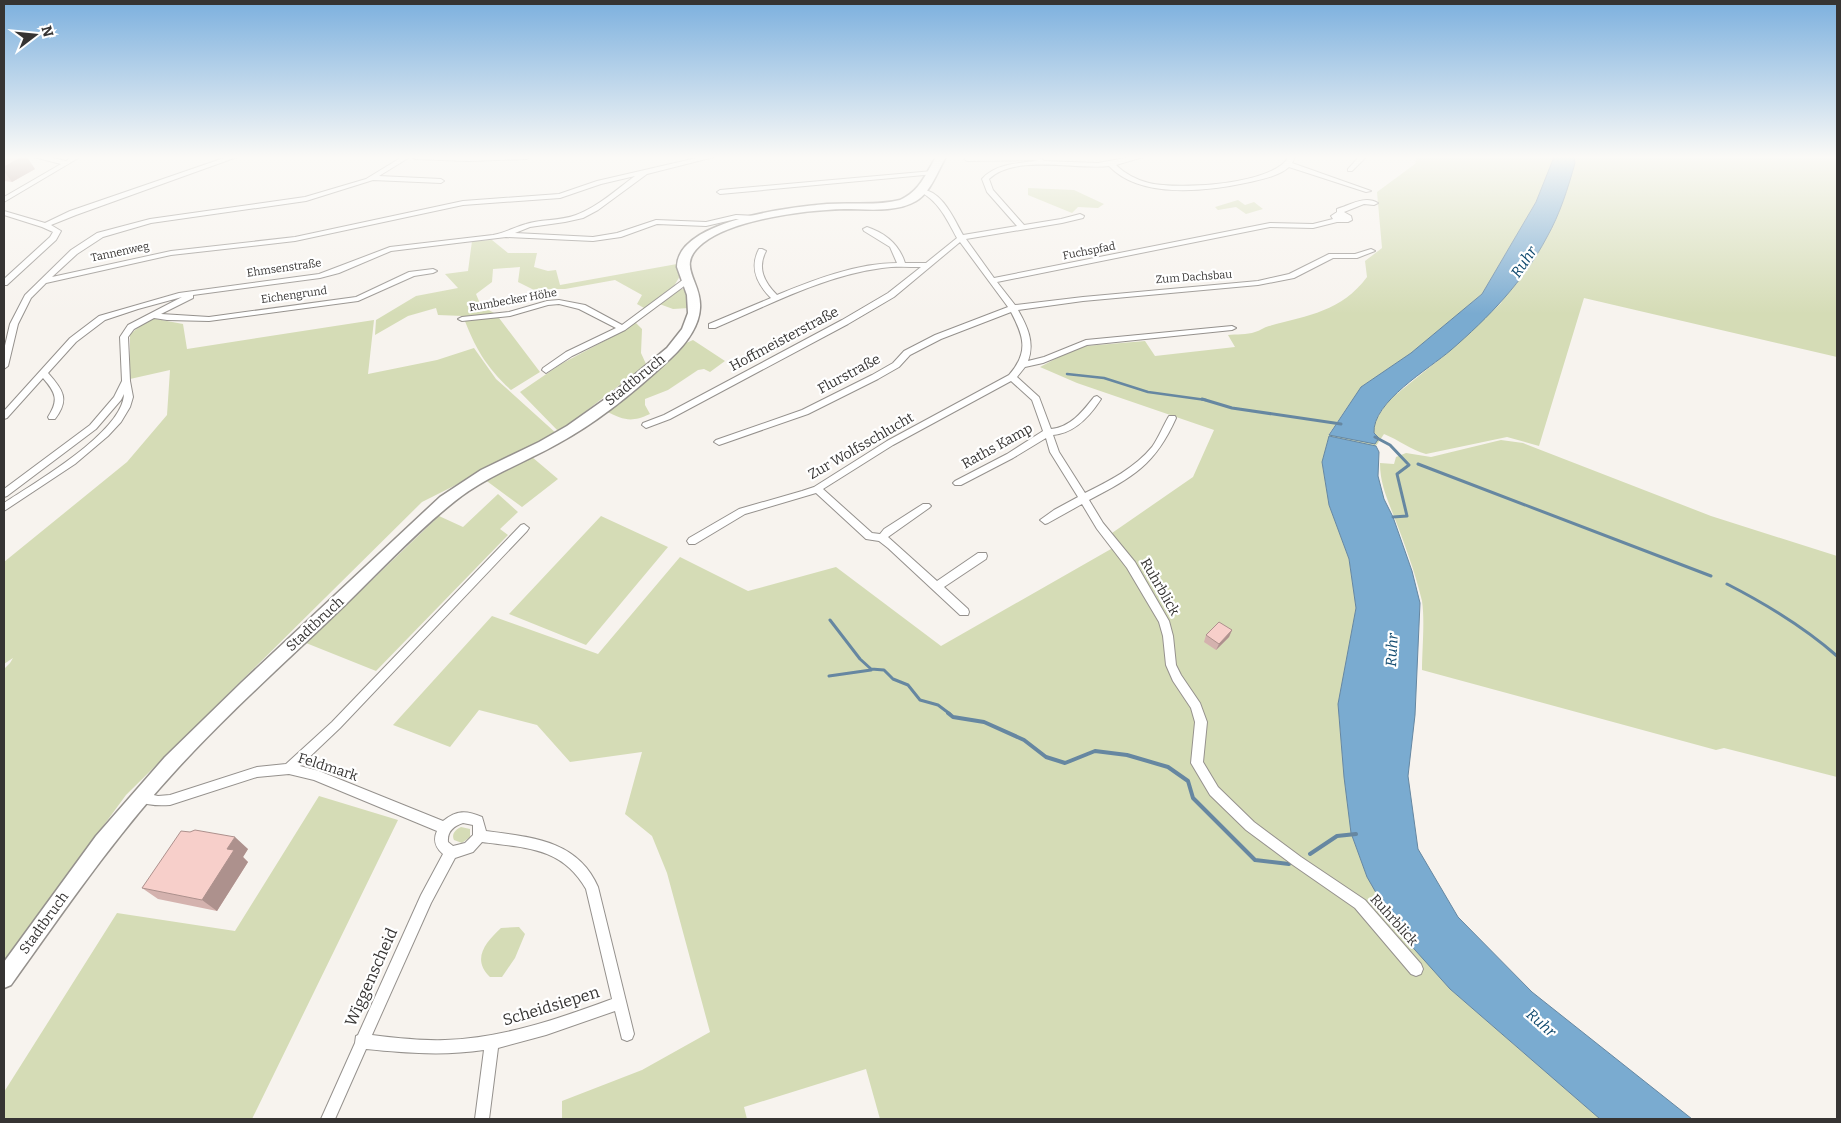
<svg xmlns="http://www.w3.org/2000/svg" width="1841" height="1123" font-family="Bitter,serif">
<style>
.green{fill:#d5dcb6}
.water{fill:#7aabd0;stroke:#6687a1}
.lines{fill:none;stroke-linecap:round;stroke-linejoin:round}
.stream-far2{stroke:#6687a1;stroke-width:2.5}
.stream-far1{stroke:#6687a1;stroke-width:3}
.stream{stroke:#6687a1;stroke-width:4}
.street-casing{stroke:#95918d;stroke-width:2}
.secondary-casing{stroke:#95918d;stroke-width:3}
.street{fill:#fff;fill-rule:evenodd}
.secondary{fill:#fff;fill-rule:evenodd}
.wall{fill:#d4b2ae}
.shaded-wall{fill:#ad918d}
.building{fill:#f7cfca;stroke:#ad918d}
.labels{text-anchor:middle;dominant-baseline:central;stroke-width:4.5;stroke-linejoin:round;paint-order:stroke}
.far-street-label{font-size:11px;fill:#363433;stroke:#fff}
.street-label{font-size:14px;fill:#363433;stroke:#fff}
.water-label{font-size:15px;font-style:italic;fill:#104a6f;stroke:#fff}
.near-street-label{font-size:16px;fill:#363433;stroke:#fff}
</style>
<rect width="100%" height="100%" fill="#f7f3ee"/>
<path class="green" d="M1417 157 1554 158 1536 202 1482 294 1411 353 1361 387 1329 434 1373 433V424L1388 401 1452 349 1501 303 1575 163 1574 157H1837V357L1584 298 1539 446 1507 437 1426 454C1411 450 1399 440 1384 434L1376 446 1329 436 1322 462 1329 505 1349 559 1356 608 1338 704 1344 777 1351 833 1367 877 1450 989 1600 1119H880L866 1069 744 1107 747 1119H562V1101L642 1070 710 1032 667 873 652 836 625 814 642 752 570 762 537 725 479 710 450 747 393 725 492 616 598 654 680 557 748 591 836 567 941 646 1118 545 1112 533 1193 477 1214 430 1077 383 1040 367 1070 351 1086 346 1145 341 1155 356 1235 347 1228 335C1236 334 1247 335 1255 332 1260 331 1264 327 1269 326 1308 315 1341 312 1367 277L1365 261 1382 248 1377 192 1415 164Z
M1028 188 1074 190 1104 204 1098 208 1078 207 1072 213 1028 195Z
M1238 200 1245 205 1254 202 1263 209 1246 214 1236 207 1218 210 1215 207Z
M492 240 508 253H537L534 267 548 271 556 270 560 285 677 264 680 276 674 286 685 290 689 299V308L673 309 654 302 644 308 637 304 642 295 615 280 565 289H550L544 295 518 282 520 267 493 269 492 282 476 294 481 306 496 314 540 372 511 390C486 367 475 348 463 316L438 315 436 308 408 316 375 335 376 320 416 296 458 288 445 274 468 271 472 241Z
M151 318 183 324 187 349 374 320 368 374 437 360 474 348 496 379 557 434 422 502 126 795 4 961V669L10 663 13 658 4 664V562L127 462 167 415 170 370 130 379V334Z
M636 323 642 329 641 353 646 364 645 368 626 380 559 432 520 392 561 364 625 330 630 324Z
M693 340 725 361 710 372 704 369 698 370 668 390 645 399V405L650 414C630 423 625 420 605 411L686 343Z
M1501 440 1523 443 1711 516 1837 556V777L1724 748 1716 750 1422 670C1422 651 1425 620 1422 601 1415 572 1404 542 1393 514 1386 496 1380 482 1380 463L1394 464 1396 457 1406 453 1431 457Z
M532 457 558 479 522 507 484 479Z
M498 494 518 512 500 529 508 535 376 671 306 643 439 516 463 527Z
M601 516 668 547 586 645 509 614Z
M319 796 398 820 252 1119H4V1092L117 913 235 931Z
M461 827 470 829V837L462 843 454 840C451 834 456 829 461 827Z
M519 927 525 934 515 958 502 977H490C471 959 486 942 501 928Z"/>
<path class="water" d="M1554 157H1574L1575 163C1568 188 1560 214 1547 237 1524 281 1488 318 1451 350 1429 369 1372 402 1374 433L1379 438 1375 444 1329 435 1361 387 1411 353 1482 294 1536 202Z
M1329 436 1376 446 1379 452 1378 476 1384 499 1393 517 1412 571 1420 603 1415 715 1408 776 1418 849 1458 917 1532 992 1692 1119H1600L1450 989 1398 931 1367 877 1351 833 1344 777 1338 704 1356 608 1349 559 1329 505 1322 462Z"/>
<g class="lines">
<path class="stream-far2" d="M1067 374 1104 378 1148 392 1206 400"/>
<path class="stream-far1" d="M1202 399 1232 408 1341 424
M1375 437 1390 445 1409 465 1397 474 1407 516 1393 517
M1418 464 1711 576
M1727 584C1766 604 1804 627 1837 656
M830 620 860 659 871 669 884 670 893 679 908 685 920 700 938 705 950 714
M829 676 871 670"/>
<path class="stream" d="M948 713 953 717 984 722 1024 740 1046 757 1065 763 1095 751 1127 755 1168 767 1188 781 1193 798 1255 860 1289 864
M1310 854 1337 836 1356 834"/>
<defs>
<path id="street" d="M34 157H48L66 161 72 157H80L4 202V197L61 164Z
M227 157H237L76 215 51 225 61 231 56 240 7 285H4V279L50 237 53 232 42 227 4 215V211L45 223 70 211Z
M402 157H410L379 176 441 179 444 181 441 183 373 180 306 201 151 223 103 237 77 254 52 277 171 251 295 237 463 201 559 194 597 181 701 157H714L647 174 598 210 583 218 565 222 530 227 515 233 593 237 617 233 656 220 706 222 736 215 757 216 761 218 757 220 736 219 706 226 657 224 621 237 593 241 506 237 391 251 339 273 320 278 193 295V298L161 314 209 317 356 297 409 272 433 269 437 271 433 273 414 276 358 301 209 321 167 320 154 318 134 329 128 337 130 381 133 397 130 407 121 422 108 436 75 464 4 511V503C34 483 123 432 124 394L121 400 96 429 7 496 4 497V489L90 425 114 397 122 381 120 337 128 325 182 297 138 309 105 320 76 342 48 373C63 390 70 399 55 419H49L48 417C59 400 56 393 43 378L7 418 4 419V411L70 338 99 316 179 293 319 274 390 247 493 235C505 233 515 227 526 224 542 219 560 221 576 215 598 207 617 189 635 176L601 184 560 198 463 205 295 241 171 255 46 283 31 298 18 324 8 366 4 369V350L10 324 25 295 71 250 97 233 150 219 305 197 366 179Z
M412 157H530L527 159 469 161 415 159Z
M966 157H1039L1044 161 1098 163 1131 157H1143L1116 165C1125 174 1137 180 1149 183 1179 190 1272 185 1289 157H1295L1292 163 1371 191 1366 192 1289 167C1279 176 1263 179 1250 182 1209 191 1141 200 1109 166 1076 170 1015 154 989 179L993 190 1024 225 1061 219 1080 214 1084 216 1083 218 1062 223 966 239 994 278 1270 223 1313 224 1333 219 1331 216 1337 212V209C1350 205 1365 195 1378 203L1374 205 1364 204 1344 212 1351 216 1352 220 1348 222H1337L1313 228 1270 227 997 282 1015 305 1083 297 1258 281 1289 274 1329 254H1355L1371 249 1375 251 1357 258H1333L1294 278 1258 285 1083 301 1018 310C1027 326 1035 342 1028 361L1044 357 1086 340 1232 326 1236 328 1232 330 1087 345 1043 363 1025 367 1017 377 1039 397 1051 429C1071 427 1083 411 1094 397L1097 396 1101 399C1090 416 1075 433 1053 435L1059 452 1085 493C1109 481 1135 468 1152 447 1159 437 1163 426 1169 416H1175L1176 418C1155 465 1133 477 1089 500L1103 523 1135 562 1169 621 1173 636 1176 665 1181 675 1200 703 1207 722 1203 762 1218 787 1254 822 1301 857 1365 900 1421 964 1423 969 1421 974 1416 976 1411 974 1355 908 1293 865 1246 830 1210 795 1191 763 1195 722 1191 708 1173 681 1166 665 1163 636 1159 622 1127 568 1097 529 1082 504 1048 523 1045 524 1040 520 1054 510 1078 497 1050 452 1046 438 1013 458 961 485H955L953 483 955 481 1007 454 1043 431 1032 400 1011 381 893 445 823 489 872 533 880 534 884 529 923 504H929L931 506 929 508 888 537 937 581 978 553H986L987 556 986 559 944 587 968 609 969 612 968 615H960L888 548 879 541 866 539 816 493 745 514 695 544H689L687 541 689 538 739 509 802 491 814 487 887 441 1009 375C1029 352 1024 337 1011 312L941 339 910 355 899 367 878 379 808 414 722 444 719 445 714 442 716 440 802 410 872 375 893 363 904 351 935 335 1008 307 960 242 894 297 848 324 670 419 646 428 642 425 643 423 664 415 842 320 888 293 921 267C908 267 894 266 882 268 823 276 769 305 715 328H709V324L771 298C757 284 749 268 759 249H762L766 251C757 268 764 282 777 295 813 280 857 263 897 263L890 247 864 231 863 229 867 227C885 233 899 244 905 263H926L957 238C947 220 940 203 921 192V190C941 188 955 221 963 235L1017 226 987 192 982 179C995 164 1018 163 1037 161L1034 160 967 161 964 159Z
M1359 157H1366L1352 171H1348V169Z
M933 171 935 172V174L720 194 717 192 720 190Z
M684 279H687L691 281 625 330 572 356 546 373 542 370 543 368 566 352 616 328 579 309 559 304 548 305 510 316 462 321 458 319 462 317 509 312 547 301 559 300 585 305 622 325Z
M524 524 529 528 527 531 340 728 300 766 319 771 443 821C457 810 466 810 482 817L486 831C531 837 578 840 598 887L634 1034 632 1039 627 1041 622 1039 615 1011 546 1035 498 1048 489 1119H475L484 1050C444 1056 406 1053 366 1049L335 1119H321L355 1043 356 1036 358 1035 421 895 443 854C435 847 433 840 437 831L314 780 289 774 257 777 170 805C158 806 147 805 136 801L134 797 136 793 140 792 158 796 170 795 257 767 286 764 332 722 521 525ZM463 823 473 825V835L465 843 453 846 448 842C447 831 454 826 463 823ZM482 842C526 848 562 847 586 889L612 999C558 1019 503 1038 445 1040 421 1041 396 1038 372 1035L431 903 455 858 473 852Z"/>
<path id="secondary" d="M936 157H946C937 172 931 192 916 201 895 213 867 209 844 209 806 210 734 219 703 243 674 266 702 280 700 308 699 328 684 346 670 359 638 389 598 422 559 443 524 463 486 476 455 501 415 533 380 571 344 606 288 660 229 712 177 769 115 836 64 911 11 985L4 988V962L96 836 165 757 242 682 440 497 481 470 539 442 567 426 608 397 667 348 682 329 688 313 687 295 677 267C677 220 792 207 827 204 851 202 877 206 900 200 920 191 925 175 936 157Z"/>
</defs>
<use href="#street" class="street-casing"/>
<use href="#secondary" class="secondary-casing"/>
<use href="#street" class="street"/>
<use href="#secondary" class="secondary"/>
</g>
<path class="wall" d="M4 157 35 169 12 182 4 181Z
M1232 630 1229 637 1216 650 1204 642 1206 635Z
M190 832 248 849 243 857 248 862 217 911 158 899 142 888Z"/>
<path class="shaded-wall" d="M22 157H27L35 169 12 182 4 171V167Z
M1232 630 1229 637 1216 650 1219 644Z
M235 837 248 849 243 857 248 862 217 911 202 900 227 849Z"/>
<path class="building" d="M4 157H22L4 167Z
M1219 622 1232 630 1219 644 1206 635Z
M195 830 235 837 227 849 234 850 202 900 142 888 181 831 190 832Z"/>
<linearGradient id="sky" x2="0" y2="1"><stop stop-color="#7cb0de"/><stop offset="0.5" stop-color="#fbfaf7"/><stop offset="1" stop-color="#fbfaf7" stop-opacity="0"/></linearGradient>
<rect width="1841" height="314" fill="url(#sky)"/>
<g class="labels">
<g class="far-street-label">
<text transform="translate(1089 251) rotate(-11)">Fuchspfad</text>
<text transform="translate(120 252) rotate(-12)">Tannenweg</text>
<text transform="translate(284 268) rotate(-8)">Ehmsenstraße</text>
<text transform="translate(1194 277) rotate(-4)">Zum Dachsbau</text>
<text transform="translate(294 295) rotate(-8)">Eichengrund</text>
<text transform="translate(513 300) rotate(-10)">Rumbecker Höhe</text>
</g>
<g class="street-label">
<text transform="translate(784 339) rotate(-28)">Hoffmeisterstraße</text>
<text transform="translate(849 374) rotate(-28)">Flurstraße</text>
<text transform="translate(635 380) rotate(-39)">Stadtbruch</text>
<text transform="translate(861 446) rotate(-30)">Zur Wolfsschlucht</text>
<text transform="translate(997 446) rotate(-29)">Raths Kamp</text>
<text transform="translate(1160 587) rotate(60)">Ruhrblick</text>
<text transform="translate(315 624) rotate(-43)">Stadtbruch</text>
<text transform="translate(328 767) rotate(18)">Feldmark</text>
<text transform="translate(1394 920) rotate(48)">Ruhrblick</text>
<text transform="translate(44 923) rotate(-54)">Stadtbruch</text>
</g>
<g class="water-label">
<text transform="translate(1524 262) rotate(-56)">Ruhr</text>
<text transform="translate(1392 650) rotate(-87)">Ruhr</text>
<text transform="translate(1541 1023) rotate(41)">Ruhr</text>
</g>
<g class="near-street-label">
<text transform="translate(371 977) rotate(-66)">Wiggenscheid</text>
<text transform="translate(551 1006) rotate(-17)">Scheidsiepen</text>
</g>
</g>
<rect width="1841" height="1123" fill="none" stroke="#363433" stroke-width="10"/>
<g transform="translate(35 35) rotate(74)" stroke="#ffffff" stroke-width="4" paint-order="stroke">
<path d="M0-4L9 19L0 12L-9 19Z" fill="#363433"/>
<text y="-8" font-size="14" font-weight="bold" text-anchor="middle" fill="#363433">N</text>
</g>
</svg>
